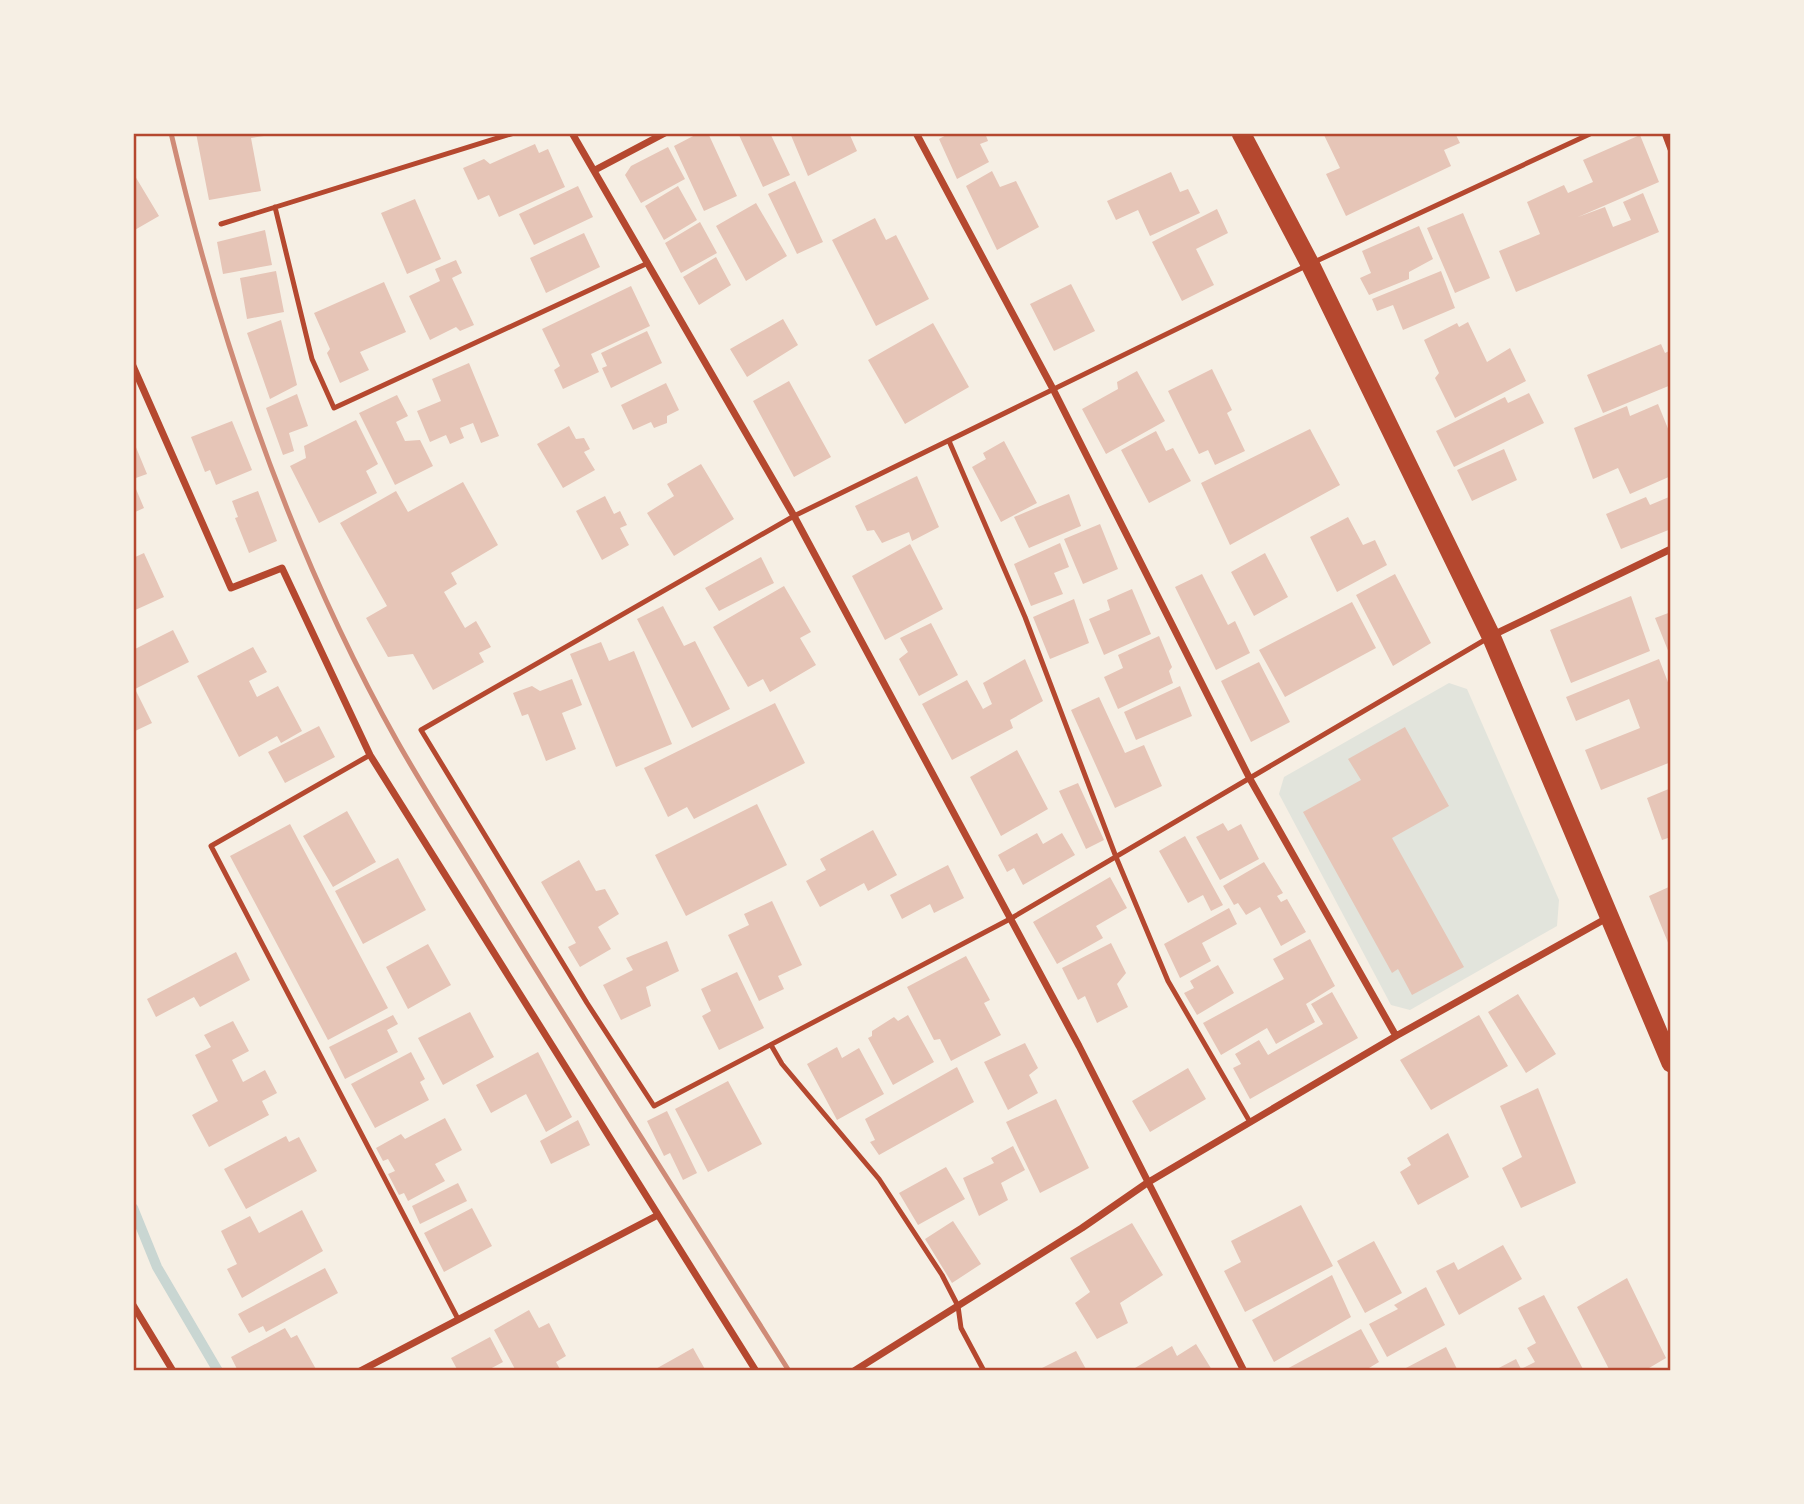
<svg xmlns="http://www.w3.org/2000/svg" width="1804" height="1504" font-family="Karla,sans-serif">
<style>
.green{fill:#e2e4dc}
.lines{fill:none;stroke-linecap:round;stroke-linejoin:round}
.stream{stroke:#c9d6d2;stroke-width:10}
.building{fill:#e6c5b7}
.service{stroke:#b5482f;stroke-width:5}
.minor{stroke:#b5482f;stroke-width:7}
.trunk{stroke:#b5482f;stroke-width:19}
.rail{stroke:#cf8b77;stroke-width:5}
.neatline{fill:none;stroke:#b5482f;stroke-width:2.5}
</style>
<rect width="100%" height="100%" fill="#f6efe4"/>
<path class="green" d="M1449 683 1467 689 1559 900 1557 926 1410 1010 1391 1005 1279 794 1284 777Z"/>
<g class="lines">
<path class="stream" d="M133 1208 157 1267 218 1371"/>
</g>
<path class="building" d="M196 133H263L264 136 251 138 261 191 209 200Z
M699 133H708L737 196 704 211 674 146Z
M738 133H770L790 175 763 187Z
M790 133H849L857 151 808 176Z
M950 133H985L988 141 980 144 989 162 957 179 939 139Z
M1323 133H1455L1460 143 1444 150 1451 166 1346 216 1326 174 1340 168Z
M1640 135 1659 182 1578 217 1605 207 1613 227 1631 220 1623 202 1643 193 1659 232 1516 292 1499 251 1540 234 1527 202 1564 185 1568 193 1593 182 1583 160Z
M535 144 539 153 548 149 565 187 499 217 489 195 478 200 463 168 484 159 490 164Z
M668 147 685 179 641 203 625 175 631 166Z
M992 171 1000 187 1016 181 1039 227 997 250 966 186Z
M1171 172 1180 192 1188 189 1200 213 1150 236 1138 210 1116 220 1107 201Z
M135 176 159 216 133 231V177Z
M795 181 823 242 797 254 768 194Z
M578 186 593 217 534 245 519 214Z
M678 186 697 220 664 240 645 206Z
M415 199 441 259 407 274 381 213Z
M756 203 787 256 746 281 716 226Z
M1217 209 1228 233 1196 249 1214 285 1182 301 1152 242Z
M1463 213 1490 278 1455 293 1427 228Z
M875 218 886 240 896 235 929 299 876 326 832 240Z
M700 222 717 253 681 273 665 243Z
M1419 226 1433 259 1409 272V279L1369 295 1360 278 1371 273 1362 251Z
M265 230 272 265 223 274 217 242Z
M584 233 600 267 546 293 530 258Z
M716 257 731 285 699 305 683 277Z
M456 260 462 273 452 278 474 325 460 331 456 327 430 340 409 296 440 281 435 269Z
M276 271 284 312 247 319 240 278Z
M1441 271 1455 308 1403 330 1393 305 1377 311 1372 299Z
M384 282 406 332 360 352 369 370 340 383 327 353 330 349 314 313Z
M1071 284 1095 331 1054 351 1030 304Z
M631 286 650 326 591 354 599 372 563 389 554 370 560 366 542 329Z
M783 319 798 345 747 377 730 349Z
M281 320 297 385 270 399 247 333Z
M1468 322 1487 362 1510 348 1526 381 1455 418 1435 378 1439 373 1424 340 1457 323 1459 327Z
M933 323 969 387 905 424 868 360Z
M647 331 662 363 611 388 602 368 607 366 601 353Z
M1661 344 1665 353 1671 350V385L1603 413 1587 375Z
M469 363 499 436 481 443 473 423 460 428 464 438 450 444 446 435 430 442 417 411 441 401 432 379Z
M1212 369 1232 410 1227 413 1245 451 1215 465 1208 450 1199 454 1168 391Z
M1137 371 1165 421 1106 454 1082 409 1118 389 1117 382Z
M789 381 831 457 794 477 753 401Z
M666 383 679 410 667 416V423L654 428 651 422 633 430 621 405Z
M1529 393 1544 423 1454 467 1436 431 1505 397 1508 403Z
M297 394 308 426 289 433 294 451 283 455 266 408Z
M397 395 408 416 396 422 405 441 420 440 433 466 395 485 359 413Z
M1658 404 1671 436V476L1630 494 1618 468 1593 479 1574 428 1627 406 1630 416Z
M356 420 378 464 366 471 377 493 319 523 290 466 306 458 304 446Z
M232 421 252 470 216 485 210 470 205 472 191 437Z
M569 426 576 439 584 438 590 449 584 452 595 470 563 488 537 444Z
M1310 429 1340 485 1230 545 1201 483Z
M1156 431 1166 451 1173 448 1191 481 1149 503 1121 450Z
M133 440 147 474 133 479Z
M1004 441 1037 503 1001 522 972 467 986 459 983 453Z
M1504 449 1517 480 1472 501 1457 470Z
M701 464 734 519 674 556 647 513 674 496 667 484Z
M917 476 939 527 912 541 909 532 882 543 874 530 867 531 855 506Z
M133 482 144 508 133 513Z
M463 482 498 545 451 573 457 584 444 592 465 628 476 621 491 647 479 653 484 662 433 690 413 654 388 657 366 618 387 606 340 523 396 491 408 512Z
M258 491 277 541 249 553 235 518 238 517 232 501Z
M1069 494 1081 526 1029 548 1014 517Z
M605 496 614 514 620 511 627 525 620 528 629 545 602 560 576 511Z
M1646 497 1650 505 1669 497 1671 529 1621 549 1606 514Z
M1348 517 1363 545 1375 540 1387 565 1337 592 1310 537Z
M1100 524 1118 569 1083 584 1064 539Z
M1060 543 1069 567 1054 573 1063 594 1031 606 1014 564Z
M910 544 943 609 885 640 852 576Z
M144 553 164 597 133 611V558Z
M1265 553 1288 597 1254 616 1231 572Z
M761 557 774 583 719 611 705 588Z
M1202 574 1228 625 1235 621 1250 653 1216 670 1175 587Z
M1395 574 1431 643 1393 666 1356 595Z
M784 586 811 632 800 638 816 665 770 692 763 679 748 687 713 627Z
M1132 589 1151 634 1104 655 1089 619 1110 610 1107 600Z
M1631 596 1650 651 1571 683 1550 630Z
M1074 599 1089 643 1050 659 1033 617Z
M1352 602 1376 648 1285 697 1259 650Z
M663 606 684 646 695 641 730 709 692 728 637 619Z
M1671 612V658L1655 618Z
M931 623 958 675 919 696 899 659 908 652 900 638Z
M173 630 189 662 135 689 152 723 135 731 133 650Z
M1159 636 1172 667 1169 671 1173 683 1118 709 1104 677 1123 668 1118 655Z
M601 642 609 661 634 651 672 744 616 767 570 654Z
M253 647 267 672 249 681 257 697 278 686 302 731 281 743 277 736 239 757 197 676Z
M1025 659 1043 701 1010 720 1013 728 952 760 922 704 967 680 983 709 992 704 983 683Z
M1659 659 1671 690V762L1601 790 1585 750 1640 728 1629 699 1576 721 1566 697Z
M1259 662 1290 722 1251 742 1221 681Z
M572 679 582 705 562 713 576 749 546 761 528 714 522 716 513 693 532 686 540 691Z
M1180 686 1192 716 1136 740 1124 712Z
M1099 697 1125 753 1144 745 1162 786 1115 808 1071 710Z
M775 703 805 763 694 819 687 807 668 817 644 768Z
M319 726 335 757 285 783 268 752Z
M1405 727 1449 806 1392 838 1464 967 1412 995 1398 969 1392 973 1303 812 1361 780 1348 759Z
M1017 750 1048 809 1001 836 970 777Z
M1078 783 1104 840 1086 849 1059 791Z
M1671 788V837L1662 840 1647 798Z
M757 804 787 865 686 916 655 855Z
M347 811 376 862 333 887 303 836Z
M1223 823 1228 831 1241 824 1259 859 1220 880 1196 837Z
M290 824 388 1008 328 1040 230 856Z
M873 830 897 875 868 891 864 883 820 907 806 881 826 870 820 859Z
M1037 833 1043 844 1062 833 1075 855 1023 885 1014 868 1007 872 998 855Z
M1185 836 1223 905 1211 911 1203 895 1188 903 1159 851Z
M398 858 426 910 363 944 335 891Z
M579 860 596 891 605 889 619 914 598 927 611 949 580 967 568 947 576 943 541 882Z
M1264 862 1283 893 1277 896 1281 902 1287 899 1306 932 1281 946 1260 907 1246 915 1238 903 1234 905 1223 886Z
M948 865 964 898 934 913 930 904 902 919 890 895Z
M1110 877 1127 908 1096 926 1103 938 1057 964 1033 922Z
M1671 886V944L1669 945 1649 896Z
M772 901 802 965 778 976 784 989 759 1001 728 935 749 925 744 914Z
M1229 908 1237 924 1202 943 1211 961 1180 978 1164 944Z
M1310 939 1335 986 1306 1004 1315 1022 1276 1044 1267 1028 1221 1055 1203 1023 1284 979 1273 959Z
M667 941 679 971 646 987 651 1006 621 1020 603 985 633 970 626 958Z
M1111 943 1126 973 1117 984 1128 1007 1097 1023 1085 996 1078 1000 1062 968Z
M428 944 451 985 408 1009 386 967Z
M236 952 250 980 200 1007 194 997 156 1017 147 999Z
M966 956 990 1000 984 1003 1001 1035 951 1061 940 1039 934 1040 907 987Z
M1218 965 1234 993 1197 1015 1184 993 1194 988 1190 981Z
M737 972 764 1028 719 1050 702 1016 711 1011 701 989Z
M1332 992 1358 1038 1250 1099 1233 1068 1241 1064 1235 1054 1259 1040 1268 1055 1323 1024 1311 1004Z
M1518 994 1556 1054 1526 1073 1488 1012Z
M470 1012 494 1057 443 1085 418 1038Z
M393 1015 398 1024 387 1030 398 1052 345 1079 329 1047Z
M908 1015 934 1062 893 1085 868 1038 872 1036V1031L894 1017 898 1021Z
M1479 1015 1508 1066 1431 1110 1400 1060Z
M233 1021 249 1051 232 1060 243 1082 265 1070 277 1093 262 1101 269 1115 209 1147 192 1115 218 1101 195 1055 211 1047 204 1035Z
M1025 1043 1038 1068 1029 1075 1038 1093 1008 1110 984 1062Z
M837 1047 842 1058 859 1048 884 1094 837 1120 807 1064Z
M411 1052 425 1079 420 1082 429 1100 375 1128 351 1084Z
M538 1052 572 1117 546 1132 526 1094 491 1113 476 1085Z
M957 1067 974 1102 879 1155 870 1142 875 1140 865 1119Z
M1188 1068 1206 1099 1150 1132 1132 1101Z
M728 1081 762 1144 708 1172 675 1109Z
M1538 1088 1576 1183 1521 1208 1502 1168 1522 1157 1500 1106Z
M1056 1099 1089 1168 1040 1193 1006 1122Z
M667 1111 697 1173 683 1180 670 1153 664 1156 647 1121Z
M445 1118 462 1150 435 1164 445 1181 408 1201 404 1193 399 1195 388 1174 395 1171 388 1159 383 1161 376 1148 401 1134 405 1139Z
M578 1120 590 1145 551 1164 540 1141Z
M1448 1133 1469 1177 1418 1205 1400 1172 1411 1165 1407 1158Z
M286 1136 289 1142 299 1137 317 1171 246 1209 224 1169Z
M1013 1146 1025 1170 1001 1183 1008 1200 979 1216 963 1178 994 1163 991 1158Z
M946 1167 965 1199 918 1225 899 1193Z
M458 1183 467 1201 420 1224 412 1206Z
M1301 1205 1333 1266 1245 1312 1224 1271 1241 1262 1231 1241Z
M472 1208 492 1246 444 1272 424 1233Z
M302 1210 323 1251 242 1298 227 1269 237 1264 221 1231 250 1216 259 1233Z
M953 1221 981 1264 952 1283 925 1239Z
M1132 1223 1163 1275 1120 1303 1128 1323 1097 1339 1075 1303 1090 1292 1070 1258Z
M1374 1241 1402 1293 1365 1313 1337 1261Z
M1503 1245 1522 1279 1459 1315 1436 1271 1454 1262 1458 1270Z
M325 1268 338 1293 266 1332 263 1326 249 1333 238 1314Z
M1332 1275 1351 1317 1274 1362 1252 1320Z
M1627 1278 1666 1358 1644 1371H1610L1577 1307Z
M1426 1287 1445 1325 1387 1357 1369 1324 1398 1309 1394 1305Z
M1544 1295 1584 1371H1493L1516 1359 1521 1369 1535 1362 1527 1348 1536 1343 1518 1308Z
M529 1310 539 1328 549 1323 566 1356 556 1362 561 1371H516L494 1330Z
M285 1328 291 1338 297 1335 317 1371H238L231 1357Z
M1361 1329 1379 1362 1364 1371H1283Z
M490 1337 503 1362 490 1369 491 1371H458L451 1358Z
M1196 1344 1212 1370 1130 1371 1172 1346 1177 1356Z
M1446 1347 1458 1371H1406L1404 1369Z
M693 1348 706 1371H652Z
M1076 1351 1087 1371H1036Z"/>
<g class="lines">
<path class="service" d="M275 207 312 359 334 408 648 263
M221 224 514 133
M949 441 1025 617 1116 857 1168 981 1250 1122
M1488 638 1010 919 654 1106 587 1003 421 730 794 516 1310 264 1592 133
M370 755 211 846 458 1319
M771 1045 782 1064 879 1179 942 1275 958 1306 961 1328 984 1371"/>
<path class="minor" d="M572 133 794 516 1079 1046 1244 1371
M916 133 1053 389 1250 779 1396 1036
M1665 133 1671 149
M595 170 665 133
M133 366 231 588 282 568 370 755 756 1371
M1491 636 1671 549
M133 1305 173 1371
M360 1371 658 1215
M854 1371 1082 1228 1147 1183 1396 1036 1607 918"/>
<path class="trunk" d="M1241 133 1310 264 1491 636 1671 1063"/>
<path class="rail" d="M171 133C220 342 292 554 397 741 428 796 463 849 495 903 591 1060 691 1215 789 1371"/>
</g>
<rect width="1804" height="1504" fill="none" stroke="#f6efe4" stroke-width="270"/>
<rect x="135" y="135" width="1534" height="1234" class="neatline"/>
</svg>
